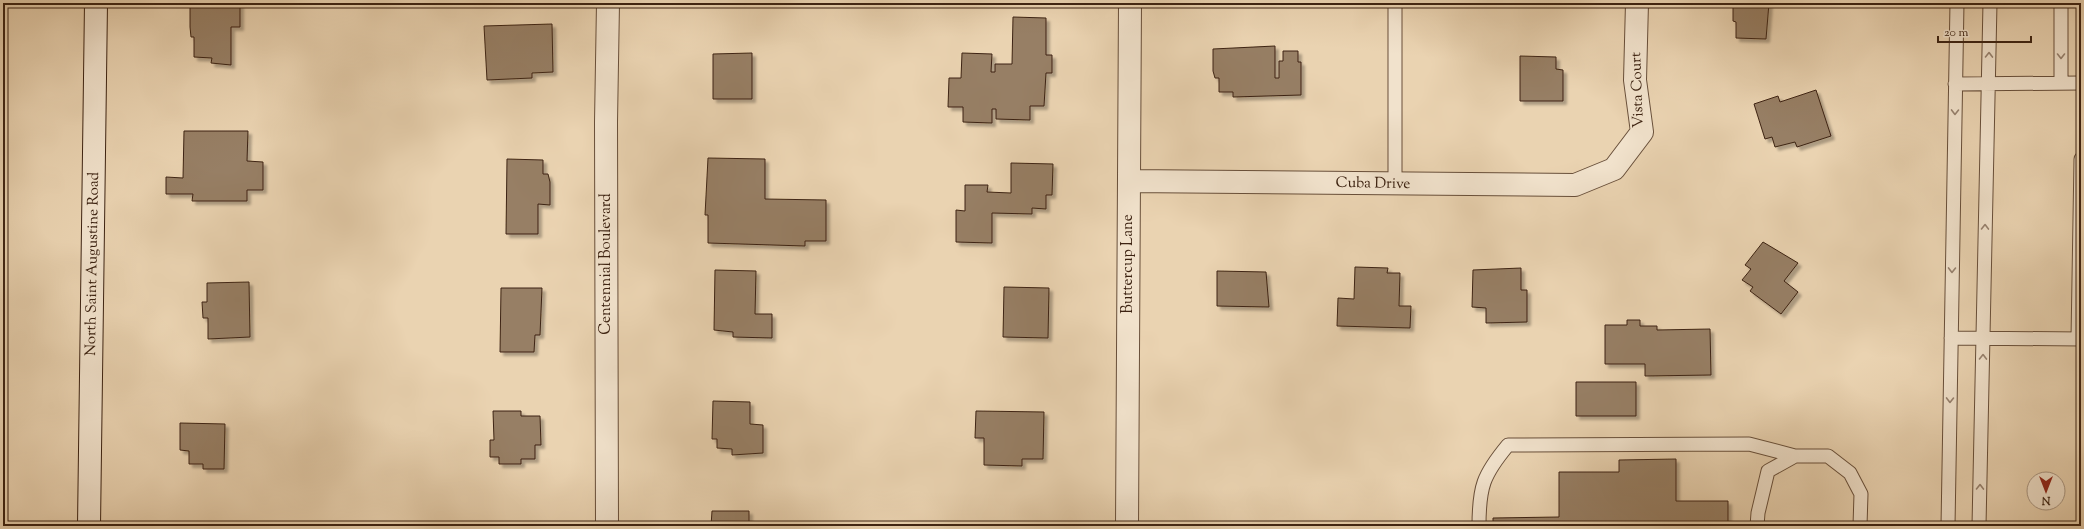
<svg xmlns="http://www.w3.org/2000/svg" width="2084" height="529" font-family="'Sorts Mill Goudy',serif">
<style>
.building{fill:#977f65;stroke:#3d2312;filter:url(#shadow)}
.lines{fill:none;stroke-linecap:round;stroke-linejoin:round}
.lane-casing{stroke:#684f3a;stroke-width:15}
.street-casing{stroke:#684f3a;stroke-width:24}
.secondary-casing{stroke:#3d2312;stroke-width:24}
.lane{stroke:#f1e2cc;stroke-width:13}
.street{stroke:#f1e2cc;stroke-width:22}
.secondary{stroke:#f1e2cc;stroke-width:22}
.oneway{stroke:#97826f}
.labels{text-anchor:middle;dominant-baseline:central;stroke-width:3;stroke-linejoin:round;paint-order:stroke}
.street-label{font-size:15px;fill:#3d2312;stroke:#f1e2cc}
</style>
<defs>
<filter id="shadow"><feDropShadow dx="3.5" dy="3.5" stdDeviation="1" flood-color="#0004"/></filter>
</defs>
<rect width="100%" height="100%" fill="#ead3b1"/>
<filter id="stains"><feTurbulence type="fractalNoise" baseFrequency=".005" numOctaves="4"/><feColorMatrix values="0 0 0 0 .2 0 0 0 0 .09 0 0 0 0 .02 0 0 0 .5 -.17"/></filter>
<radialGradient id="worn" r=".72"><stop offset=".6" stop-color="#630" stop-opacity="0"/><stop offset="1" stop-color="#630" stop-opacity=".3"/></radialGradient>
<path class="building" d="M190 3H240V27H231V65L211 63 212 58 194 57V37H191L190 27Z
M1733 3H1769L1766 39 1736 38V22L1733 21Z
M1013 17 1046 18V55H1052V73H1046L1044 106H1030V120L996 119V109H992V123L963 122V107H948L949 78H961L962 53 992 54 991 72H995V64H1012Z
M552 24 553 72 532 73V78L487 80 484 26Z
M1275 46V78H1279V61H1283V51H1298V62H1301V95L1233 97V92H1219V78H1215L1213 71V49Z
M752 53V99H713V54Z
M1520 56 1556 57V69L1563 70V101H1520Z
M1816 90 1831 136 1797 147 1795 142 1775 147 1772 137 1765 139 1754 104 1778 96 1780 102Z
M184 131H248L247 161 263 162V190H247V201H192L193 194H166V177L183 178Z
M708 158 765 159V199L826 200V241H805V246L708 243V215H705Z
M507 159 543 160V174H548L550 182V205L538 204V234H506Z
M1011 163 1053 164 1052 195H1046V209L1032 208V214L992 213V243L956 242V210L965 211V185H988L987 192 1011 193Z
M1763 242 1798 263 1784 281 1798 292 1781 314 1750 291 1753 287 1742 280 1751 269 1745 265Z
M1355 267 1388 268 1387 273H1400L1399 306H1411L1410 328 1337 326 1338 298 1354 299Z
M1521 268V290H1527V322L1486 323V308L1472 307 1473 270Z
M715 270 756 271 755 314H772V338L733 337V332L714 330Z
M1217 271 1266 272 1269 307 1217 306Z
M249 282 250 337 208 339V318H203L202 302H207V283Z
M1004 287 1049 288 1048 338 1003 337Z
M501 288H542L540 335H535L534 352H500Z
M1627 320H1640V326H1657V330L1710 329 1711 375 1645 376V364H1605V325H1627Z
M1576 382H1636V416H1576Z
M713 401 750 402V424L763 425V453L732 455V449L717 448V439H712Z
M493 411H521V416H540L541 445H535V459H521V464H499V457H490V440H494Z
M976 411 1044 412 1043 459H1022V466L984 465V438H975Z
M180 423 225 424 224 469H203V464H189V451L180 450Z
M1676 459V501H1728V526H1493V518L1559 517V472H1619V460Z
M712 511H749V526H711Z"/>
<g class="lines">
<defs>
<path id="lane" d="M2061 3V83
M1955 84 2081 83
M1395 184V3
M1951 338 2081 339
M2078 339 2081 159
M1479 526C1479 487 1483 475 1508 445L1749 444 1795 456
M1757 526 1758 513 1768 471 1795 456H1828L1850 473 1861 494 1860 526
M1948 526 1957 3
M1979 526 1990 3"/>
<path id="street" d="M1129 181 1575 185 1614 169 1642 132 1635 80 1637 3
M607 526 606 122 608 3
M1127 526 1130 3"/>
<path id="secondary" d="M89 526 96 3"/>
</defs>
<use href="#lane" class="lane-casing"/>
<use href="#street" class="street-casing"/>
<use href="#secondary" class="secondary-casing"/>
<use href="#lane" class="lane"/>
<use href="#street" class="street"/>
<use href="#secondary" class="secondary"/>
</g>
<defs><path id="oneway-chevron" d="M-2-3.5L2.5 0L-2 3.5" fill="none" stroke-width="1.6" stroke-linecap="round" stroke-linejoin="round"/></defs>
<g class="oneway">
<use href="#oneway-chevron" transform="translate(1989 55) rotate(-89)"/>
<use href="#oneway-chevron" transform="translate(2061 56) rotate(90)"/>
<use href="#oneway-chevron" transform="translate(1955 112) rotate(91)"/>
<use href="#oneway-chevron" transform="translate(1985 227) rotate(-89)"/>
<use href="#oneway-chevron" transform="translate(1952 270) rotate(91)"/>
<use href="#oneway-chevron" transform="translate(1983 357) rotate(-89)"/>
<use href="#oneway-chevron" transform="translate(1950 400) rotate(91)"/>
<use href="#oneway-chevron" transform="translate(1980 487) rotate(-89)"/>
</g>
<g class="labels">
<g class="street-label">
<text transform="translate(1638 90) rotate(-92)">Vista Court</text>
<text transform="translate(1373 184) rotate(1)">Cuba Drive</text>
<text transform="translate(93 264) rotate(-89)">North Saint Augustine Road</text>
<text transform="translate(606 264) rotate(-90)">Centennial Boulevard</text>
<text transform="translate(1128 264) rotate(-90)">Buttercup Lane</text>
</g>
</g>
<rect width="2084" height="529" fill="none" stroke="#ead3b1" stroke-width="16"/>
<rect x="4" y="4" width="2076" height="521" fill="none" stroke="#3d2312" stroke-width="2"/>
<rect x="8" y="8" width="2068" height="513" fill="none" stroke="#3d2312"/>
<g transform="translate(2046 491) rotate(180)"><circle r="19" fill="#f1e2cc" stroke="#a99682"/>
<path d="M0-3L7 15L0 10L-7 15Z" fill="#8f2418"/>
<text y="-6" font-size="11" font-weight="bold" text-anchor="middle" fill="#3d2312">N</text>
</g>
<path d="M1938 36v6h93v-6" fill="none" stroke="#3d2312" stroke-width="2"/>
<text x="1944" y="36" font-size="12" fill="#3d2312" stroke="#f1e2cc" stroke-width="3" paint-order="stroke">20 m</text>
<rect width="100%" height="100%" filter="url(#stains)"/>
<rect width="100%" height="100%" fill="url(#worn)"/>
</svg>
